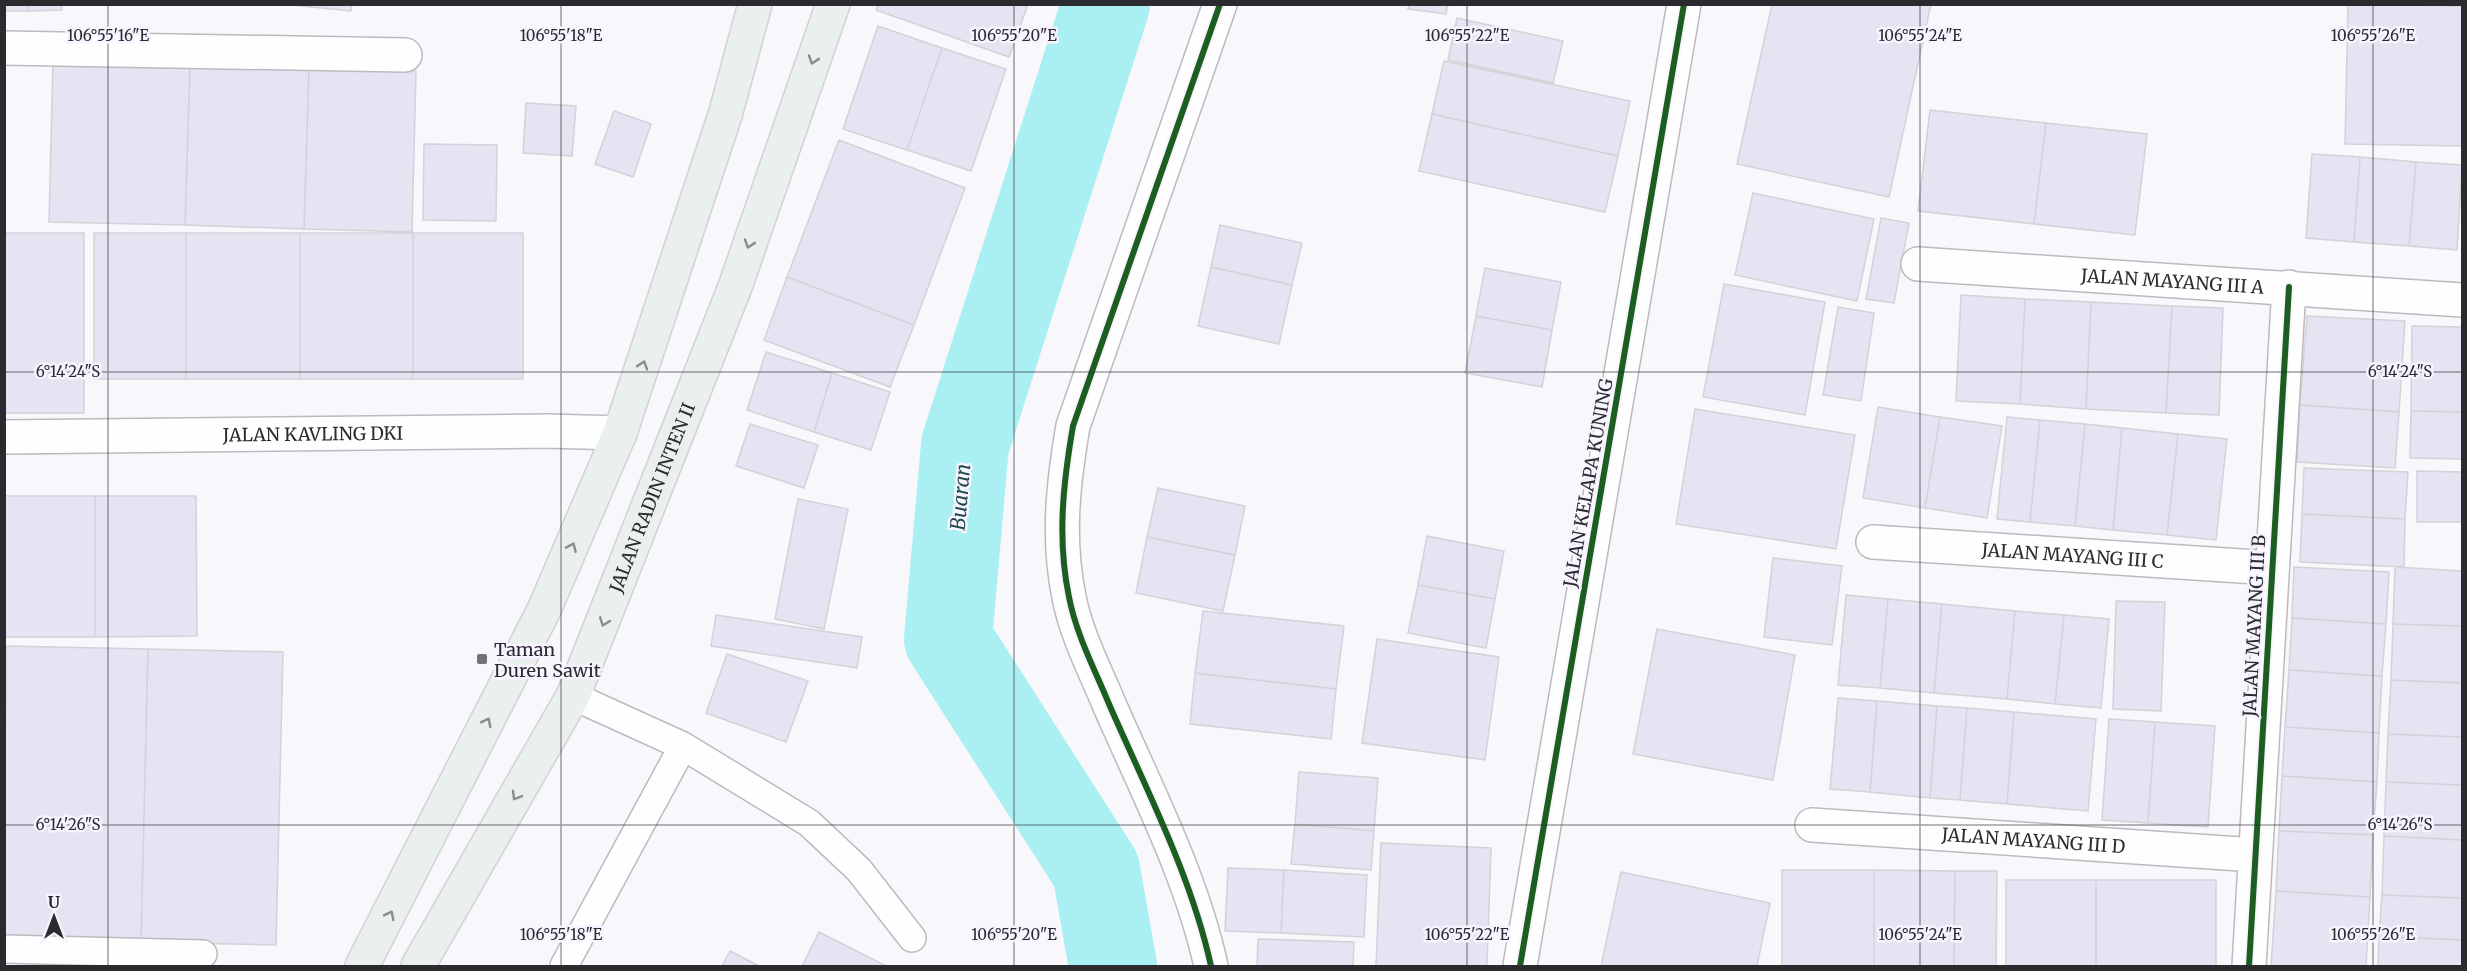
<svg xmlns="http://www.w3.org/2000/svg" width="2467" height="971" font-family="Merriweather,serif">
<style>
.lines{fill:none;stroke-linecap:round;stroke-linejoin:round}
.river{stroke:#aaf0f2;stroke-width:88}
.building{fill:#e6e3f2;stroke:#d3d2d7;stroke-width:1.5}
.lane-casing{stroke:#bcbabe;stroke-width:30}
.street-casing{stroke:#bcbabe;stroke-width:36}
.primary-casing{stroke:#d2d1d4;stroke-width:36}
.lane{stroke:#fefeff;stroke-width:27}
.street{stroke:#fefeff;stroke-width:33}
.primary{stroke:#eaf0ed;stroke-width:33}
.cycleway-casing{stroke:#f7f4ff;stroke-width:10}
.cycleway{stroke:#1b5e20;stroke-width:6}
.oneway{stroke:#8a8d8e}
.ticks{fill:none;stroke:#2b2a2e;stroke-width:1.5;stroke-opacity:0.45}
.poi-dot{fill:#737276;stroke:#f7f4ff;stroke-width:2}
.labels{text-anchor:middle;dominant-baseline:central;stroke-width:5;stroke-linejoin:round;paint-order:stroke}
.street-label{font-size:18px;fill:#2b2a2e;stroke:#f7f4ff}
.poi-label{font-size:18px;fill:#2b2a2e;stroke:#f7f4ff;text-anchor:start}
.water-label{font-size:20px;font-style:italic;fill:#1b4949;stroke:#f7f4ff}
.ticks-label{font-size:15px;text-anchor:middle;fill:#2b2a2e;stroke:#f7f4ff;stroke-width:5;stroke-linejoin:round;paint-order:stroke}
</style>
<rect width="100%" height="100%" fill="#f8f7fc"/>
<g class="lines">
<path class="river" d="M1106 4 965 445 948 639 1096 870 1113 966"/>
</g>
<path class="building" d="M4 4H28L29 11H4Z
M28 4H62V10L29 11Z
M282 4H352L351 11Z
M878 4H1028L1009 57 876 10Z
M1409 4H1448L1446 14 1408 9Z
M1772 4H1931L1889 197 1737 164Z
M2348 4 2462 6V146L2345 144Z
M1457 18 1563 41 1553 83 1448 60Z
M878 26 942 48 907 150 843 129Z
M942 48 1006 69 971 171 907 150Z
M53 61 190 65 185 225 49 222Z
M1444 61 1630 101 1618 156 1432 114Z
M190 65 309 68 304 229 185 225Z
M309 68 416 71 412 232 304 229Z
M526 103 576 106 572 156 523 153Z
M1930 110 2046 123 2034 224 1918 211Z
M614 111 651 124 633 177 595 164Z
M1432 114 1618 156 1605 212 1419 171Z
M2046 123 2147 134 2135 235 2034 224Z
M839 140 965 188 914 325 787 277Z
M424 144 497 145 496 221 423 220Z
M2312 154 2360 157 2354 242 2306 238Z
M2360 157 2416 162 2409 246 2354 242Z
M2416 162 2462 165 2457 250 2409 246Z
M1753 193 1874 219 1857 301 1735 275Z
M1881 218 1909 223 1894 303 1866 299Z
M1220 225 1302 243 1292 285 1211 267Z
M4 233H84V413H4Z
M94 233H186V379H94Z
M186 233H300V379H186Z
M300 233H413V379H300Z
M413 233H523V379H413Z
M1211 267 1292 285 1279 344 1198 326Z
M1485 268 1561 282 1552 330 1476 316Z
M787 277 914 325 890 387 764 340Z
M1724 284 1825 302 1805 415 1703 397Z
M1961 295 2025 299 2020 404 1956 401Z
M2025 299 2091 302 2086 409 2020 404Z
M2091 302 2172 306 2166 413 2086 409Z
M2172 306 2223 308 2219 415 2166 413Z
M1838 307 1874 313 1861 401 1823 395Z
M1476 316 1552 330 1542 387 1465 373Z
M2307 316 2405 321 2399 412 2300 405Z
M2412 326 2462 327V412L2411 411Z
M766 352 832 373 814 432 747 410Z
M832 373 890 392 871 450 814 432Z
M2300 405 2399 412 2395 468 2297 462Z
M1878 407 1940 417 1925 508 1863 498Z
M1695 409 1855 435 1836 549 1676 524Z
M2411 411 2462 412V459L2410 458Z
M1940 417 2002 426 1987 518 1925 508Z
M2007 417 2040 420 2030 522 1997 519Z
M2040 420 2085 424 2075 526 2030 522Z
M750 424 818 445 804 488 736 466Z
M2085 424 2122 428 2113 530 2075 526Z
M2122 428 2178 434 2167 535 2113 530Z
M2178 434 2227 439 2216 540 2167 535Z
M2304 468 2408 472 2405 519 2302 514Z
M2417 471 2462 472V522H2417Z
M1158 488 1245 506 1235 555 1147 537Z
M4 496H95V637H4Z
M95 496H196L197 636 95 637Z
M798 499 848 509 824 629 775 619Z
M2302 514 2405 519 2404 567 2300 562Z
M1427 536 1504 551 1495 599 1418 585Z
M1147 537 1235 555 1223 611 1136 593Z
M1773 558 1842 566 1832 645 1764 637Z
M2294 567 2389 572 2386 624 2292 618Z
M2395 567 2462 571V626L2393 624Z
M1418 585 1495 599 1486 648 1408 633Z
M1846 595 1888 599 1880 688 1838 685Z
M1888 599 1942 604 1934 693 1880 688Z
M2116 601 2165 602 2161 711 2113 709Z
M1942 604 2015 611 2007 699 1934 693Z
M1203 611 1344 626 1336 689 1195 673Z
M2015 611 2064 615 2055 704 2007 699Z
M716 615 862 637 857 668 711 646Z
M2064 615 2109 619 2101 708 2055 704Z
M2292 618 2386 624 2382 676 2289 670Z
M2393 624 2462 626V683L2391 680Z
M1657 629 1795 655 1773 780 1633 754Z
M1377 639 1499 657 1485 760 1362 743Z
M6 646 148 649 141 942 4 939Z
M148 649 283 652 276 945 141 942Z
M727 654 808 681 786 742 706 713Z
M2289 670 2382 676 2379 733 2285 727Z
M1195 673 1336 689 1331 739 1190 724Z
M2391 680 2462 683V737L2388 734Z
M1838 698 1877 701 1870 792 1830 789Z
M1877 701 1937 706 1930 798 1870 792Z
M1937 706 1967 708 1960 800 1930 798Z
M1967 708 2014 712 2007 804 1960 800Z
M2014 712 2096 719 2088 811 2007 804Z
M2109 719 2155 722 2148 823 2102 820Z
M2155 722 2215 726 2208 827 2148 823Z
M2285 727 2379 733 2377 782 2282 776Z
M2388 734 2462 737V785L2386 782Z
M1299 772 1378 778 1374 831 1295 824Z
M2282 776 2377 782 2373 835 2279 831Z
M2386 782 2462 785V840L2384 836Z
M1295 824 1374 831 1371 870 1291 864Z
M2279 831 2373 835 2370 897 2276 891Z
M2384 836 2462 840V898L2382 895Z
M1381 843 1491 848 1487 966H1376Z
M1228 868 1284 870 1281 933 1225 931Z
M1284 870 1367 875 1364 937 1281 933Z
M1782 870H1874V966H1782Z
M1874 870 1955 871 1954 966H1874Z
M1955 871H1997L1996 966H1954Z
M1621 872 1770 903 1757 966H1601Z
M2006 880H2096V966H2006Z
M2096 880H2216V966H2096Z
M2276 891 2370 897 2366 966H2271Z
M2382 895 2462 898V940L2379 936Z
M819 932 886 966H802Z
M2379 936 2462 940V966H2378Z
M1258 939 1354 942 1353 966H1257Z
M730 951 759 966H722Z"/>
<g class="lines">
<defs>
<path id="lane" d="M683 746 809 823 859 870 912 938
M4 949 203 954
M564 966 683 746 573 696"/>
<g id="street">
<path d="M4 48 405 55"/>
<path id="s1" d="M1918 264 2462 300"/>
<path id="s2" d="M4 437 547 431 620 433"/>
<path id="s3" d="M1873 542 2272 568"/>
<path id="s4" d="M1812 825 2255 855"/>
<path d="M1211 966C1191 875 1146 789 1109 704 1095 670 1076 634 1069 597 1057 539 1063 484 1073 426L1220 4"/>
<path d="M1520 966 1684 4"/>
<path d="M2249 966 2289 287"/>
</g>
<g id="primary">
<path d="M362 966 544 610 620 433 726 112 755 4"/>
<path id="s5" d="M418 966 573 696 735 287 833 4"/>
</g>
</defs>
<use href="#lane" class="lane-casing"/>
<use href="#street" class="street-casing"/>
<use href="#primary" class="primary-casing"/>
<use href="#lane" class="lane"/>
<use href="#street" class="street"/>
<use href="#primary" class="primary"/>
<defs>
<path id="cycleway" d="M1211 966C1191 875 1146 789 1109 704 1095 670 1076 634 1069 597 1057 539 1063 484 1073 426L1220 4
M1520 966 1684 4
M2249 966 2289 287"/>
</defs>
<use href="#cycleway" class="cycleway-casing"/>
<use href="#cycleway" class="cycleway"/>
</g>
<defs><path id="oneway-chevron" d="M-2-3.5L2.5 0L-2 3.5" fill="none" stroke-width="1.6" stroke-linecap="round" stroke-linejoin="round" transform="scale(1.5)"/></defs>
<g class="oneway">
<use href="#oneway-chevron" transform="translate(813 60) rotate(109)"/>
<use href="#oneway-chevron" transform="translate(749 244) rotate(109)"/>
<use href="#oneway-chevron" transform="translate(643 365) rotate(-72)"/>
<use href="#oneway-chevron" transform="translate(572 547) rotate(-66)"/>
<use href="#oneway-chevron" transform="translate(604 622) rotate(111)"/>
<use href="#oneway-chevron" transform="translate(487 722) rotate(-63)"/>
<use href="#oneway-chevron" transform="translate(516 796) rotate(120)"/>
<use href="#oneway-chevron" transform="translate(390 915) rotate(-63)"/>
</g>
<path class="ticks" d="M108 4V966M561 4V966M1014 4V966M1467 4V966M1920 4V966M2373 4V966M4 372H2462M4 825H2462"/>
<rect class="poi-dot" x="476" y="653" width="12" height="12" rx="3"/>
<g class="labels">
<g class="street-label">
<text stroke="none"><textPath href="#s1" startOffset="255">JALAN MAYANG III A</textPath></text>
<text stroke="none"><textPath href="#s2" startOffset="309">JALAN KAVLING DKI</textPath></text>
<text transform="translate(1588 483) rotate(-80)">JALAN KELAPA KUNING</text>
<text stroke="none"><textPath href="#s5" startOffset="525">JALAN RADIN INTEN II</textPath></text>
<text stroke="none"><textPath href="#s3" startOffset="200">JALAN MAYANG III C</textPath></text>
<text transform="translate(2254 626) rotate(-87)">JALAN MAYANG III B</text>
<text stroke="none"><textPath href="#s4" startOffset="222">JALAN MAYANG III D</textPath></text>
</g>
<g class="poi-label">
<text x="494" y="649">Taman<tspan x="494" dy="21">Duren Sawit</tspan></text>
</g>
<g class="water-label">
<text transform="translate(960 497) rotate(-85)">Buaran</text>
</g>
</g>
<g class="ticks-label">
<text x="108" y="41">106°55'16"E</text>
<text x="561" y="41">106°55'18"E</text>
<text x="1014" y="41">106°55'20"E</text>
<text x="1467" y="41">106°55'22"E</text>
<text x="1920" y="41">106°55'24"E</text>
<text x="2373" y="41">106°55'26"E</text>
<text x="68" y="377">6°14'24"S</text>
<text x="2400" y="377">6°14'24"S</text>
<text x="68" y="830">6°14'26"S</text>
<text x="2400" y="830">6°14'26"S</text>
<text x="561" y="940">106°55'18"E</text>
<text x="1014" y="940">106°55'20"E</text>
<text x="1467" y="940">106°55'22"E</text>
<text x="1920" y="940">106°55'24"E</text>
<text x="2373" y="940">106°55'26"E</text>
</g>
<rect width="2467" height="971" fill="none" stroke="#2b2a2e" stroke-width="12"/>
<g transform="translate(54 917)" stroke="#f7f4ff" stroke-width="4.5" paint-order="stroke">
<path d="M0-4.5L10 22L0 15L-10 22Z" fill="#2b2a2e"/>
<text y="-9" font-size="16" font-weight="bold" text-anchor="middle" fill="#2b2a2e">U</text>
</g>
</svg>
